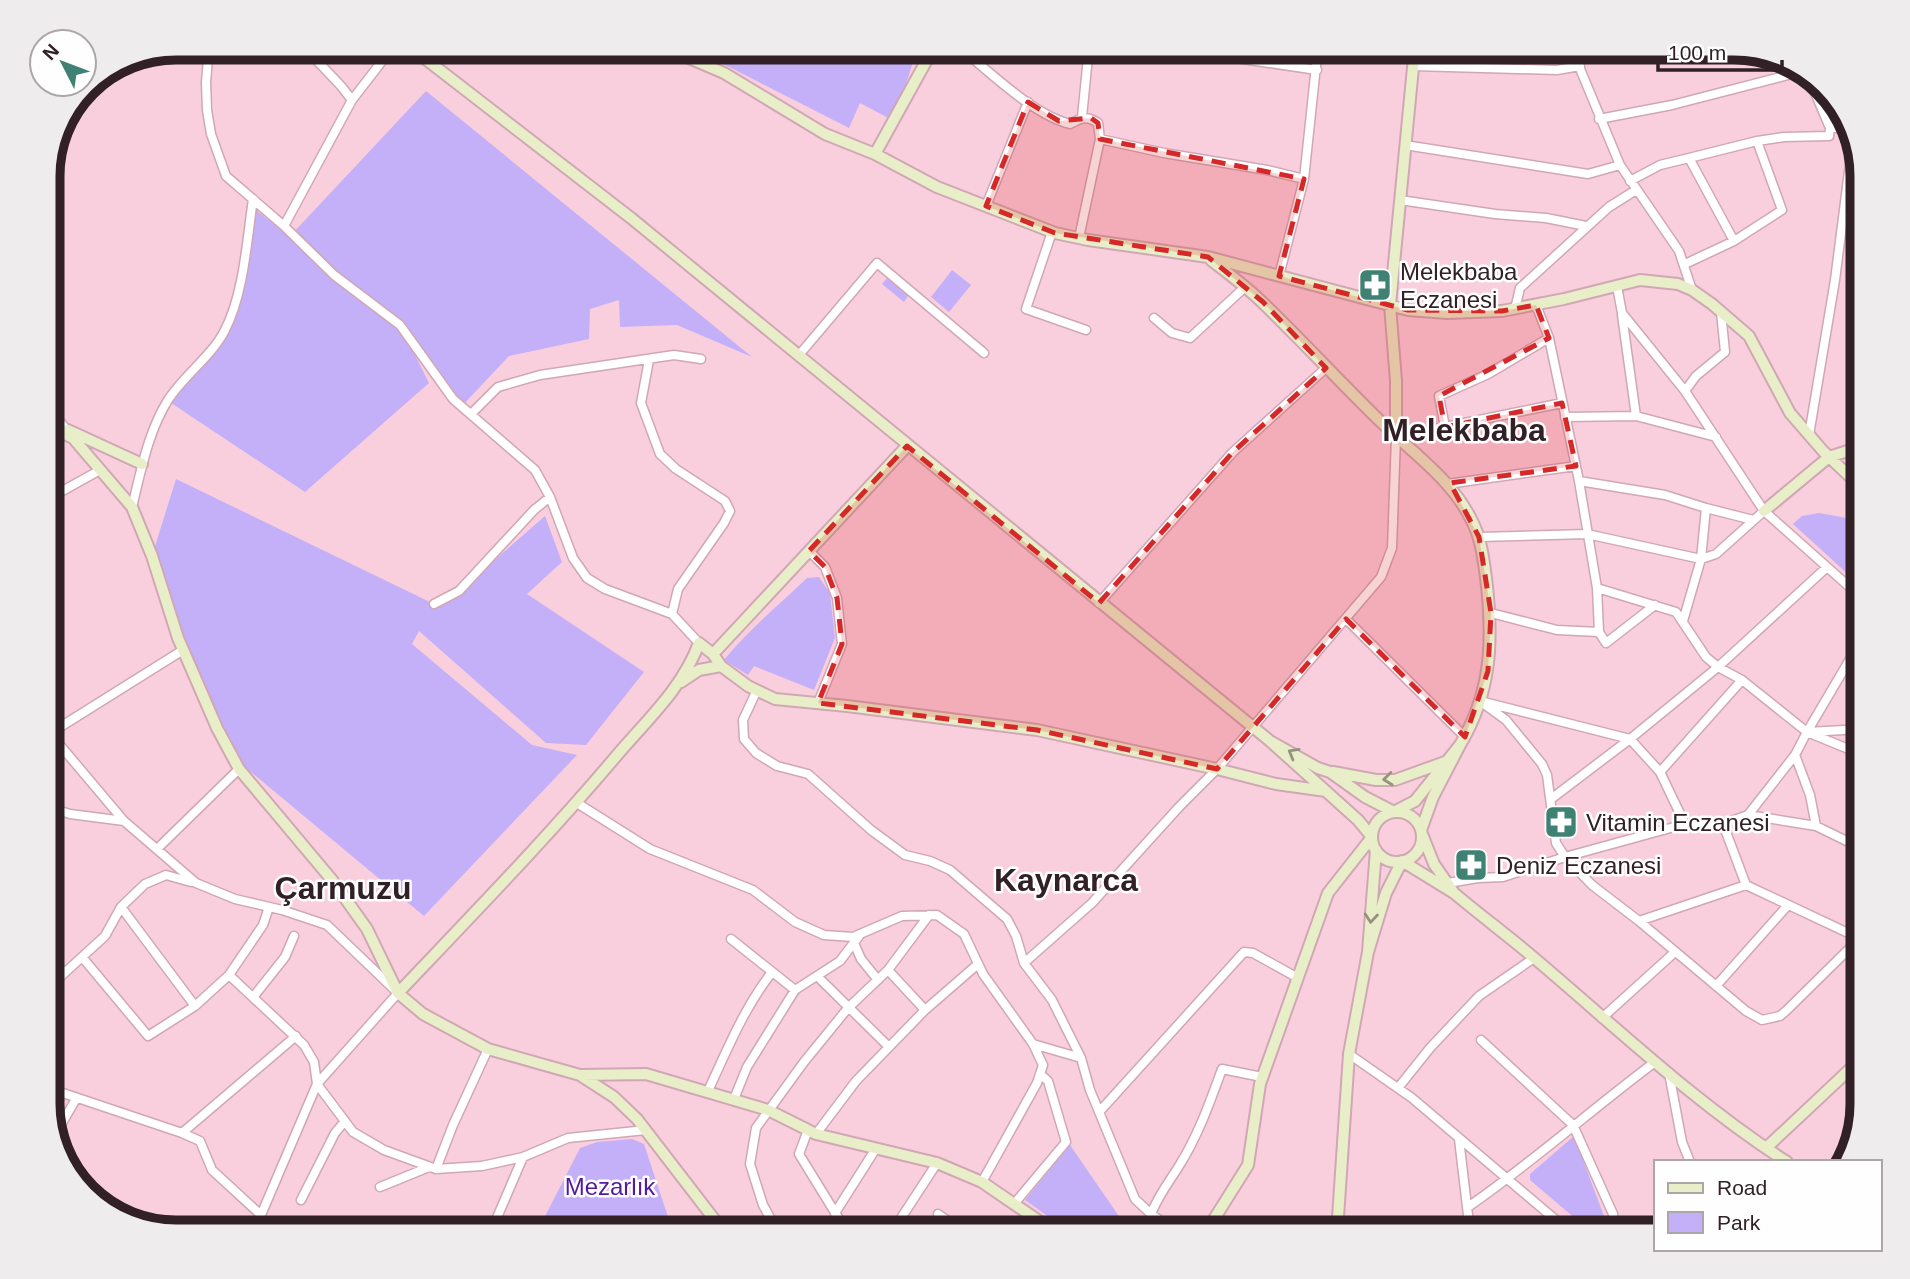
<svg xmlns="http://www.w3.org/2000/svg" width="1910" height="1279" font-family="Helvetica,sans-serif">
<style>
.green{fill:#c4aff9}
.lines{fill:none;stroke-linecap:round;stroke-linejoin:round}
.street-casing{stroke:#d0a7b5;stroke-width:11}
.secondary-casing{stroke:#d0a7b5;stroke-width:14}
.street{stroke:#fff;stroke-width:8}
.secondary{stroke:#e8eec7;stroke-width:10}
.oneway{stroke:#96927f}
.marked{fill:#d62828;fill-opacity:0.2;stroke:#d62828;stroke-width:5;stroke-dasharray:14 9;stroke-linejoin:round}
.labels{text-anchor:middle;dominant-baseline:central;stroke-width:5;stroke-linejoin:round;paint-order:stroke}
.poi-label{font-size:24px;fill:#312127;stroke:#fefefe;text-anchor:start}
.park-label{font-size:24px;fill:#55199c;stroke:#fefefe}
.district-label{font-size:32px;font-weight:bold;fill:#312127;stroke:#fefefe}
.rim{fill:none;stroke:#312127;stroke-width:9}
</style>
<rect width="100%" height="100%" fill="#facfdd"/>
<path class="green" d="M690 47H918L894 121 860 103 849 128Z
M426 91 752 357 677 325 620 327 619 300 590 309 589 339 509 356 462 406 403 331 429 383 305 492 168 401 232 314 252 207 365 297 292 234Z
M952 270 971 285 949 312 931 297Z
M887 278 908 296 904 302 882 284Z
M176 479 434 604 459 591 545 516 562 562 527 594 644 672 586 745 546 743 419 631 412 644 532 745 577 755 424 916 233 757 152 556Z
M1819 513 1858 520 1863 516V588L1793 524 1802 516Z
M819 577 830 593 835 638 814 690 754 666 748 675 724 660C748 630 779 605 807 578Z
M1574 1136 1610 1232H1591L1530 1180V1174Z
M632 1139 644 1144 673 1232H537L580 1148 597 1142Z
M1070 1145 1125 1225 1119 1232H1070L1025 1200Z"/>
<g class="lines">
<defs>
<path id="street" d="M209 47 206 82 207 110 211 134 226 176 284 226 334 275 400 325 453 399 535 470 550 497 573 558 587 578 605 589 672 614 699 643
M304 47 341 86 352 100
M959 47C990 72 1032 114 1070 124 1081 118 1087 115 1098 123L1100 139 1164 153 1267 170 1304 179
M1161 47 1317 70
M1571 47 1620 165 1679 251 1692 290
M1413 66 1557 70 1580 66
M1805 69 1830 128H1850
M1082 117 1089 47
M1599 119 1672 105 1796 73H1810
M1405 145 1588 174 1620 165
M1689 158 1757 141
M1630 181 1660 165 1689 158 1734 241
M1400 200 1495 214 1546 218 1586 226
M986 206 1028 102
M284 226 352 100 393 47
M1052 232 1026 309 1086 330
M1079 238 1100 139
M1685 264 1734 241 1782 210 1757 141 1784 137 1829 136 1830 128
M1279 276 1304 179 1318 47
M1617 286 1622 313 1685 391 1764 511 1863 599
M1536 305 1549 338 1579 481 1597 588 1676 612 1706 657 1718 667 1742 680 1807 732 1863 729
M1515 309 1520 288 1609 207 1636 190
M1622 315 1636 416
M1154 318 1172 333 1190 338 1245 287
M799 355 877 263 984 353
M649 360 641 403 660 454 676 469 725 501 730 511 724 523 678 589 672 614
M1685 391 1696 376 1725 352 1721 312
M48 406 69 433
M472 413 498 387 540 375 674 355 701 359
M1565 417 1636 416 1716 437
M1445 427 1439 396 1488 374 1549 338
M1809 435 1835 280 1853 140
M1579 481 1665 495 1706 508 1701 559 1683 621
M1447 484 1576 466
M48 499 100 470
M132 507C141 471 148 432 168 400 184 375 212 356 225 330 244 293 247 239 253 199
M1706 508 1753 520
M1479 537 1587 534 1701 559 1716 554 1764 511
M809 551 825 567 837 598 842 644 818 703
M1099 603 1233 452 1326 368
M434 604 459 591 534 510 550 497
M1491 613 1557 630 1599 632 1597 588
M1346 619 1465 737
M1599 632 1606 643 1655 605
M1852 656 1863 655
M757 690 743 720 744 739 756 753 777 766 808 774 871 830 905 855 930 861 950 870 1007 919 1016 936 1024 963 1052 1000 1081 1058
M1480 701 1630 739 1718 667 1826 568
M1484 704 1506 720 1542 764 1547 775 1556 843 1565 857 1592 885 1639 921 1746 885
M48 731 124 821
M1807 732 1863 637
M49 734 183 650
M1660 772 1742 680
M577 803 650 849 753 890 795 922 824 935 853 937 902 916 937 915 964 934 983 974 1033 1044 1043 1065 1037 1083 982 1182
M48 807 70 814 124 821 196 883 235 899 282 910 327 925 398 993 317 1084
M1748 815 1795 755
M1685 824H1723L1748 815 1816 826 1863 849
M1723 824 1746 885 1863 940
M1816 826 1810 795 1795 755 1807 732 1863 755
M157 849 239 769
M1448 883 1478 878 1503 877 1565 857 1685 824 1660 772 1630 739 1551 799
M121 907 195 1006 229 975 304 1045 314 1062 317 1084
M1639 921 1746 1011 1762 1020 1780 1016 1787 1010 1860 938
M731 939 795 990
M854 943 861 959 878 980
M82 957 148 1036 195 1006
M1024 963 1092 903 1179 807 1217 769 1381 577 1392 548 1396 437 1562 403
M48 966 65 971
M888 970 925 1010 978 964
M229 975 263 925 269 907
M817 976 888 1046
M1716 986 1788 905
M48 988 105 936 121 907 145 884 166 875 191 882
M254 996 285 957 294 936
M1602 1018 1675 952
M1481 1040 1573 1125 1613 1214
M1033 1044 1081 1058 1090 1090 1135 1199 1151 1214 1177 1232
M1349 1054 1412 1098 1570 1232
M1669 1073 1682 1142 1690 1162
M48 1088 182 1133 200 1141 212 1170 261 1215
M1398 1088 1430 1048 1479 996 1534 958
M708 1091C727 1050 744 1008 772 972
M734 1099 747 1067 795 990 840 961 859 936
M1100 1111 1244 952 1253 953 1298 978
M808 1130 799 1154 847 1232
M182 1133 296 1036
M816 1134 856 1081 925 1010
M55 1135 76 1099
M1459 1139 1470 1232
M523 1157 496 1220 525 1232
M436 1169 453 1125 488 1049
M380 1187 429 1167
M301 1200 335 1133 345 1121
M1014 1204 1066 1142 1048 1081 1040 1074
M1468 1207C1533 1162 1592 1109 1655 1062
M835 1213 875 1150
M938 1214 964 1232
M1151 1214C1158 1196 1169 1182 1179 1166 1198 1136 1210 1102 1222 1069L1262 1077
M900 1220 917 1232
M260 1232 261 1215 317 1084 353 1132 384 1150 436 1169 482 1166 523 1157 568 1138 646 1130
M778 1232 763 1205 750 1164 756 1128 804 1062 848 1008 888 970 929 915
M892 1232 937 1163"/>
<path id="secondary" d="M410 47 631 218 1270 741
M663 47 724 73 825 134 875 154 937 187 1055 233 1088 240 1208 257 1408 310 1447 313 1502 311 1564 299 1640 280 1678 284 1692 290 1712 304 1749 336 1790 413 1823 451 1863 489
M875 154 934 47
M1211 260C1229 274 1248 288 1264 304 1304 343 1341 383 1381 422 1412 452 1451 479 1471 519 1482 539 1484 563 1487 586 1493 644 1491 693 1460 745
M48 426 73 438 132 507 152 556 178 638 217 728 239 769 332 880 367 929 398 993 423 1014 488 1049 580 1075 614 1097 637 1119 724 1232
M68 430 142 464
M1396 437V381L1390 305 1415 47
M1764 511 1829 457 1863 446
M713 654 907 446
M681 682 699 670 721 666
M1333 772 1376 780H1395L1445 762
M1372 837a25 25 0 1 1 50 0a25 25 0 1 1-50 0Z
M1376 850 1368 952 1386 893 1402 861 1454 893 1434 864 1422 834
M1454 893C1480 915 1507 935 1533 957 1616 1027 1695 1103 1787 1162
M398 993C473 914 548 837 618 754 648 719 683 687 699 643L713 654 721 666 748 686 775 699 847 706 1037 730 1217 769 1276 784 1326 791
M581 1075 646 1074 768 1110 816 1134 937 1163 982 1182 1055 1232
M1766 1148 1863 1057
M1206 1232 1248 1165 1260 1084 1328 893 1372 837 1358 820 1270 741 1318 768 1330 772 1365 797 1394 812 1415 801 1460 745 1433 797 1421 830
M1337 1232 1349 1054 1368 952"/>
</defs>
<use href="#street" class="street-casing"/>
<use href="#secondary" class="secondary-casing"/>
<use href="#street" class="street"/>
<use href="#secondary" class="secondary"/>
</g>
<defs><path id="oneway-chevron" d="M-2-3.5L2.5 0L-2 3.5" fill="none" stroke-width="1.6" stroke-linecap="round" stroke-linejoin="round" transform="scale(1.75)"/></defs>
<g class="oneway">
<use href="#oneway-chevron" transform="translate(1293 753) rotate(-150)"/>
<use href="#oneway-chevron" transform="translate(1388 779) rotate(174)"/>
<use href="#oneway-chevron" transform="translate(1371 918) rotate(95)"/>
</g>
<path class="marked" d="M1028 102 1059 121 1091 118 1098 123 1100 139 1304 179 1279 276 1408 310 1502 311 1536 305 1549 338 1439 396 1445 427 1562 403 1576 466 1450 483 1479 537 1491 613 1488 671 1465 737 1346 619 1217 769 1037 730 818 703 842 644 837 598 825 567 809 551 907 446 1099 603 1233 452 1326 368 1263 302 1208 257 1055 233 986 206Z"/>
<defs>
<symbol id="pharmacy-square" viewBox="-11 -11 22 22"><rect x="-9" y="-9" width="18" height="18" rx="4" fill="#3f8273" stroke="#fefefe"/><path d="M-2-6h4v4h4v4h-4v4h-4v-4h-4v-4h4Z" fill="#fff"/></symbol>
</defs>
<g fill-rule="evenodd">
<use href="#pharmacy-square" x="1356" y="266" width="38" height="38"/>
<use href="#pharmacy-square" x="1542" y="803" width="38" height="38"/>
<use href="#pharmacy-square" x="1452" y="846" width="38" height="38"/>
</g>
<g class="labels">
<g class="poi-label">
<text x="1400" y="271">Melekbaba<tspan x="1400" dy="28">Eczanesi</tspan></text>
<text x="1586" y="822">Vitamin Eczanesi</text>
<text x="1496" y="865">Deniz Eczanesi</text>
</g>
<g class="park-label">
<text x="610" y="1186">Mezarlık</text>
</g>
<g class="district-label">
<text x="1464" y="430">Melekbaba</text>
<text x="1066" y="880">Kaynarca</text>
<text x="343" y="888">Çarmuzu</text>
</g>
</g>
<path d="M0 0H1910V1279H0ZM176 60H1734A116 116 0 0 1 1850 176V1104A116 116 0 0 1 1734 1220H176A116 116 0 0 1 60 1104V176A116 116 0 0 1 176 60Z" fill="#eeeced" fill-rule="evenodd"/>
<path class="rim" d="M176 60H1734A116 116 0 0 1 1850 176V1104A116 116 0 0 1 1734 1220H176A116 116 0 0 1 60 1104V176A116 116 0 0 1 176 60Z"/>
<rect x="1654" y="1160" width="228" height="91" fill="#fefefe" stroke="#aca6a8" stroke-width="2"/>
<rect x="1668" y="1183" width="35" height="10" fill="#e8eec7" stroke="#aca6a8" stroke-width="2"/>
<text x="1717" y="1195" font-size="21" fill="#312127">Road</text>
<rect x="1668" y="1212" width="35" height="21" fill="#c4aff9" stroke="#aca6a8" stroke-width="2"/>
<text x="1717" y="1230" font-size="21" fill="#312127">Park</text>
<g transform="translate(63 63) rotate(312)"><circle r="33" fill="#fefefe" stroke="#aca6a8" stroke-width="2"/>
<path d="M0-5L12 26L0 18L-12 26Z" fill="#3f8273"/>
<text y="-10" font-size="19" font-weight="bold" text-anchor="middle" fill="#312127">N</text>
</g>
<path d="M1658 60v10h124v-10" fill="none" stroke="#312127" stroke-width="3.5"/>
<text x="1668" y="60" font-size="21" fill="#312127" stroke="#fefefe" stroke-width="5" paint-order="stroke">100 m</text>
</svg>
